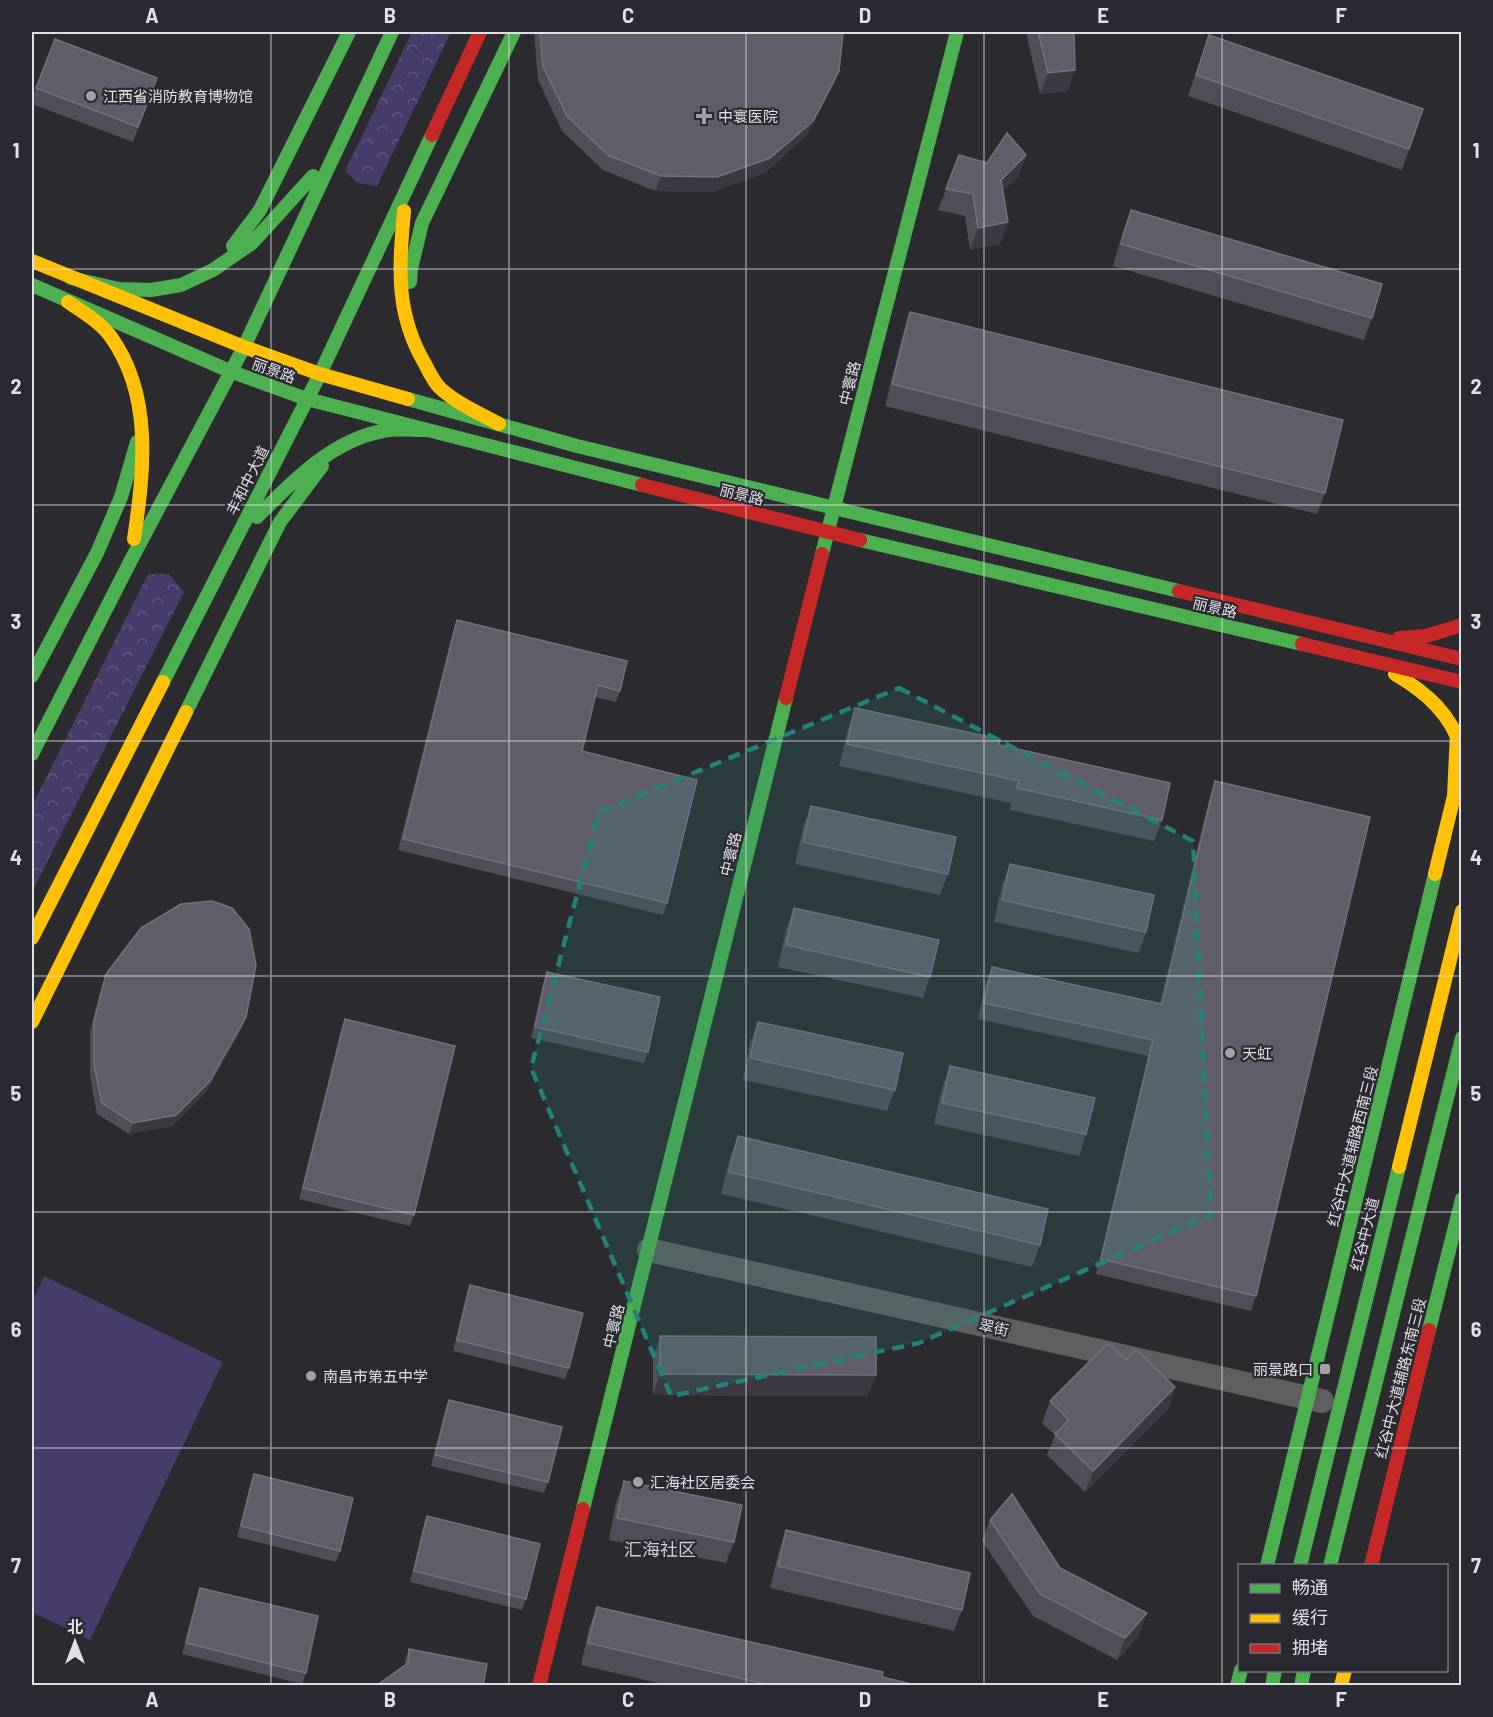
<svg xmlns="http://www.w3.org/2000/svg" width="1493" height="1717" font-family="Barlow,'Noto Sans SC',sans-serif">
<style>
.park{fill:url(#park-crowns)}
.pitch{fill:#483c6b}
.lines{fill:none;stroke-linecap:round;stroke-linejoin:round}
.street{stroke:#5f5e61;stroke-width:24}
.fast{stroke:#4caf50;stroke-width:14}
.slow{stroke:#ffc107;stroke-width:14}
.jam{stroke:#c62828;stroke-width:14}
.wall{fill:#514d5b}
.shaded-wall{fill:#3c3943}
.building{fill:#605d6a;stroke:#74717d;stroke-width:1.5}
.marked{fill:#24817a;fill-opacity:0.2;stroke:#24817a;stroke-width:4.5;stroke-dasharray:12 8;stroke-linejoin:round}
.grid{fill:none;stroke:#e1e0e5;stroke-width:1.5;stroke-opacity:0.55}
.poi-dot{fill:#a2a1a5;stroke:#2b2931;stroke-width:2}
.labels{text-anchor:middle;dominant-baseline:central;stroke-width:4.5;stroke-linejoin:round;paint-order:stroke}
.poi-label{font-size:15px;fill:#e1e0e5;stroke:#2b2931;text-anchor:start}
.street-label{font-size:15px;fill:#e1e0e5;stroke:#2b2931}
.quarter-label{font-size:18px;fill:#cdcbd5;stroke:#2b2931}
.neatline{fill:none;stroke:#e1e0e5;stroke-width:2}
.grid-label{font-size:20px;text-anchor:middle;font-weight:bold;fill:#e1e0e5}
</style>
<defs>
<pattern id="park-crowns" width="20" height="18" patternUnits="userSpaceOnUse" patternTransform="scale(1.5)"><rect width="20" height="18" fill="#483c6b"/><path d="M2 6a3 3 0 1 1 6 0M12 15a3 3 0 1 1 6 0" fill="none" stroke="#625880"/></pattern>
</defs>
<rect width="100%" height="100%" fill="#2c2b2f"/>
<path class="park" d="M412 32H451L377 186 358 183 345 171Z
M148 574H169L184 592 32 892V806Z"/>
<path class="pitch" d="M44 1276 223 1362 90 1640 32 1612V1302Z"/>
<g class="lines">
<path class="street" d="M649 1250 1322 1401"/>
<path class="fast" d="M233 246 260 210 349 32
M71 278 119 289 151 290 181 285 213 270 252 243 313 176
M410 282 411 269 422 223 514 32
M32 285 232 372 307 399 642 485
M408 399 577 446 1179 591
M257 517C292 482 332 440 383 431 397 428 411 430 425 430
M860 540 1302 644
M822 554 957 32
M32 676 97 553 121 497 137 442
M163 682 320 374 432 135
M186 712 280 522 322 466
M32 754 130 562 244 347 392 32
M1429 1330 1462 1199
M583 1509 786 698
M1267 1566 1435 874
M1300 1566 1399 1167
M1330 1566 1462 1038
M1237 1686 1241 1670
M1272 1686 1275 1670
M1301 1686 1304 1670"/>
<path class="slow" d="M404 211C399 268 395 313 425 364 429 372 433 381 440 388 456 403 479 413 499 424
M32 261 244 347 320 374 408 399
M68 302C83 312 100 322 111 337 153 396 144 471 134 539
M1395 674C1427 693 1451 714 1462 750
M1435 874 1454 796 1457 733
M32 938 163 682
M32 1022 186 712
M1399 1167 1462 911
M1341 1686 1345 1670"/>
<path class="jam" d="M432 135 480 32
M642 485 860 540
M1179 591 1462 659
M1399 638 1426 636 1462 625
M1302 644 1462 682
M786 698 822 554
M1371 1566 1429 1330
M539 1686 583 1509"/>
</g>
<path class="wall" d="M534 32H843L833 86 807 135 765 173 712 192 655 191 603 170 562 131 538 80Z
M1026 32H1074L1068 91 1040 94Z
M1209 35 1423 109 1402 170 1188 96Z
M55 39 157 78 133 142 32 104V99Z
M1026 155 1018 177 1003 191 1000 244 970 250 965 216 938 210 946 189 987 163Z
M1131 210 1372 318 1364 340 1113 266 1123 231Z
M910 312 1325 493 1317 514 885 406 903 334Z
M457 620 620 691 616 702 595 697 582 751 667 903 663 915 398 850 453 631Z
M855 708 999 745 1162 820 1154 841 1010 810 1011 803 839 766 848 729Z
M1215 781 1256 1296 1251 1311 1096 1274 1148 1056 978 1019 986 982 992 967 1160 1003 1210 796Z
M811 806 948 874 940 895 795 864 803 827Z
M1010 864 1146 932 1139 953 994 922 1002 885Z
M794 908 930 977 923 998 778 967 786 930Z
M547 972 648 1052 644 1063 531 1038 543 983Z
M106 974 246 1017 242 1028 206 1092 172 1126 129 1134 97 1114 90 1076V1032L102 985Z
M345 1019 414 1215 410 1226 299 1199 341 1030Z
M758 1022 895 1090 887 1111 743 1080 750 1043Z
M950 1066 1086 1134 1079 1156 934 1124 942 1088Z
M738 1136 1040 1245 1032 1267 721 1194 730 1157Z
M470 1285 569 1368 565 1379 453 1351 466 1296Z
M660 1336 868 1396 653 1395V1358Z
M1126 1360 1175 1387 1168 1409 1085 1492 1047 1455 1055 1435 1042 1423 1050 1401Z
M449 1400 548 1482 544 1493 431 1466 445 1411Z
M254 1474 340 1551 336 1562 237 1537 250 1485Z
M624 1481 734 1542 726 1563 609 1540 616 1503Z
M427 1516 526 1599 522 1610 410 1582 423 1527Z
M990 1520 1060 1568 1139 1635 1117 1660 1033 1616 982 1541Z
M786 1530 962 1610 954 1631 770 1588 779 1551Z
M200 1588 306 1673 302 1684 182 1654 196 1600Z
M597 1607 882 1677 920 1686H671L581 1665 589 1628Z
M409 1649 487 1664 405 1665V1660Z"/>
<path class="shaded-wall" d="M1075 70 1068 91 1040 94 1048 73Z
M839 71 833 86 807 135 765 173 712 192 655 191 661 176Z
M1026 155 1018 177 993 201 1001 180Z
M1008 222 1000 244 970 250 978 228Z
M246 1017 242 1028 206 1092 172 1126 129 1134 133 1123Z
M660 1374 876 1375 868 1396 653 1395Z
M1175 1387 1168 1409 1085 1492 1093 1471Z
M1147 1613 1139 1635 1117 1660 1125 1638Z"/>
<path class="building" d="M540 32H843L839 71 813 121 770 158 717 177 661 176 608 155 567 116 543 66Z
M1038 32H1074L1075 70 1048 73Z
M1209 35 1423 109 1409 149 1196 75Z
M55 39 157 78 138 127 36 88Z
M1007 133 1026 155 1001 180 1008 222 978 228 973 194 946 189 959 155 987 163Z
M1131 210 1382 284 1372 318 1121 244Z
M910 312 1343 420 1325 493 892 384Z
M457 620 627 661 620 691 598 685 582 751 697 780 667 903 403 839Z
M855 708 1000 739 999 745 1170 783 1162 820 1017 788 1019 781 847 744Z
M1215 781 1370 817 1256 1296 1101 1259 1153 1040 984 1003 992 967 1162 1004Z
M811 806 956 837 948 874 803 842Z
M1010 864 1154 895 1146 932 1002 900Z
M212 901 232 908 249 929 256 965 246 1017 210 1081 176 1115 133 1123 102 1103 94 1065V1021L106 974 141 928 181 904Z
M794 908 939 940 930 977 786 945Z
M547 972 660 997 648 1052 535 1027Z
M345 1019 455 1046 414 1215 303 1188Z
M758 1022 903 1053 895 1090 750 1058Z
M950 1066 1095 1098 1086 1134 942 1103Z
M738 1136 1048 1209 1040 1245 729 1172Z
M470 1285 583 1313 569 1368 457 1340Z
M660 1336 876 1337V1375L660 1374Z
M1107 1344 1111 1345 1126 1360 1135 1350 1138 1351 1175 1387 1093 1471 1055 1434 1069 1420 1050 1401Z
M449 1400 562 1427 548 1482 435 1455Z
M254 1474 353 1498 340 1551 241 1526Z
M624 1481 742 1505 734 1542 617 1518Z
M1012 1494 1060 1568 1147 1613 1125 1638 1040 1594 990 1520Z
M427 1516 540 1544 526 1599 414 1571Z
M786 1530 970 1573 962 1610 778 1566Z
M200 1588 318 1616 306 1673 186 1643Z
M597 1607 883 1672 882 1677 920 1686H774L588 1643Z
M409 1649 487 1664 483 1686H376L408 1663Z"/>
<path class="marked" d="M899 688 1193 841 1211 1215 919 1343 671 1396 531 1068 599 812Z"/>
<path class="grid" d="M271 32V1686M509 32V1686M746 32V1686M984 32V1686M1222 32V1686M32 269H1462M32 505H1462M32 741H1462M32 976H1462M32 1212H1462M32 1448H1462"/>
<g class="poi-dot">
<circle cx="91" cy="96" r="6"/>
<path d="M701 107h6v6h6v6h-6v6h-6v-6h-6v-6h6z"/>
<circle cx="1230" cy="1053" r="6"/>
<rect x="1319" y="1363" width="12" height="12" rx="3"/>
<circle cx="311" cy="1376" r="6"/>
<circle cx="638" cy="1482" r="6"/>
</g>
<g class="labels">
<g class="poi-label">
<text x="103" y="96">江西省消防教育博物馆</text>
<text x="718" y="116">中寰医院</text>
<text x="1242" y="1053">天虹</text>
<text x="1313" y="1369" text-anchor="end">丽景路口</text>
<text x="323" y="1376">南昌市第五中学</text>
<text x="650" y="1482">汇海社区居委会</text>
</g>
<g class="street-label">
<text transform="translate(274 370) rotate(20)">丽景路</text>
<text transform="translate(849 383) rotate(-76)">中寰路</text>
<text transform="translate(247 480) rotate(-63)">丰和中大道</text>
<text transform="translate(742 494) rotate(14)">丽景路</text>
<text transform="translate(1215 607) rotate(13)">丽景路</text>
<text transform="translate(730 854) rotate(-76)">中寰路</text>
<text transform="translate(1352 1146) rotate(-76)">红谷中大道辅路西南三段</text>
<text transform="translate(1364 1234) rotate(-76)">红谷中大道</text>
<text transform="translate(613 1326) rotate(-76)">中寰路</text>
<text transform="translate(994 1327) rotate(13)">翠街</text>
<text transform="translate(1400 1378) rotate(-76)">红谷中大道辅路东南三段</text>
</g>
<g class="quarter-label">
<text x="660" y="1549">汇海社区</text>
</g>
</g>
<rect width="1493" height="1717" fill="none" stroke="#2b2931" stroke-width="66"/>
<rect x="1238" y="1564" width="210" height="108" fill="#2b2931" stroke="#747279" stroke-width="1.5"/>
<rect x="1250" y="1584" width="30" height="9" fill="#4caf50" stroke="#747279" stroke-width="1.5"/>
<text x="1292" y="1594" font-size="18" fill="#e1e0e5">畅通</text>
<rect x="1250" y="1614" width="30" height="9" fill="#ffc107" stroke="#747279" stroke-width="1.5"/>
<text x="1292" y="1624" font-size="18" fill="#e1e0e5">缓行</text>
<rect x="1250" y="1644" width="30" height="9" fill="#c62828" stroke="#747279" stroke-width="1.5"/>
<text x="1292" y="1654" font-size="18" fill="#e1e0e5">拥堵</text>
<g transform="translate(75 1642)" stroke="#2b2931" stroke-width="4.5" paint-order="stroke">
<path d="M0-4.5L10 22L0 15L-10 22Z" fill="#e1e0e5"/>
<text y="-9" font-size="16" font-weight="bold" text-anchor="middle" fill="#e1e0e5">北</text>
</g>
<rect x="33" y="33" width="1427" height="1651" class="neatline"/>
<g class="grid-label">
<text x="152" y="23">A</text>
<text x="390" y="23">B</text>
<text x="628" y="23">C</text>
<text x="865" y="23">D</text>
<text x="1103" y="23">E</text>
<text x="1341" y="23">F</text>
<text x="16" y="158">1</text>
<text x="1476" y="158">1</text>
<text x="16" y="394">2</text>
<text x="1476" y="394">2</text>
<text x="16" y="629">3</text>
<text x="1476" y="629">3</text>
<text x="16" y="865">4</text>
<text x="1476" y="865">4</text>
<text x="16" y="1101">5</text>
<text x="1476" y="1101">5</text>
<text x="16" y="1337">6</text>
<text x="1476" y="1337">6</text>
<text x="16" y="1573">7</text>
<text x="1476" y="1573">7</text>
<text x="152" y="1707">A</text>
<text x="390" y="1707">B</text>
<text x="628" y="1707">C</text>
<text x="865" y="1707">D</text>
<text x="1103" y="1707">E</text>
<text x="1341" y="1707">F</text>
</g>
</svg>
